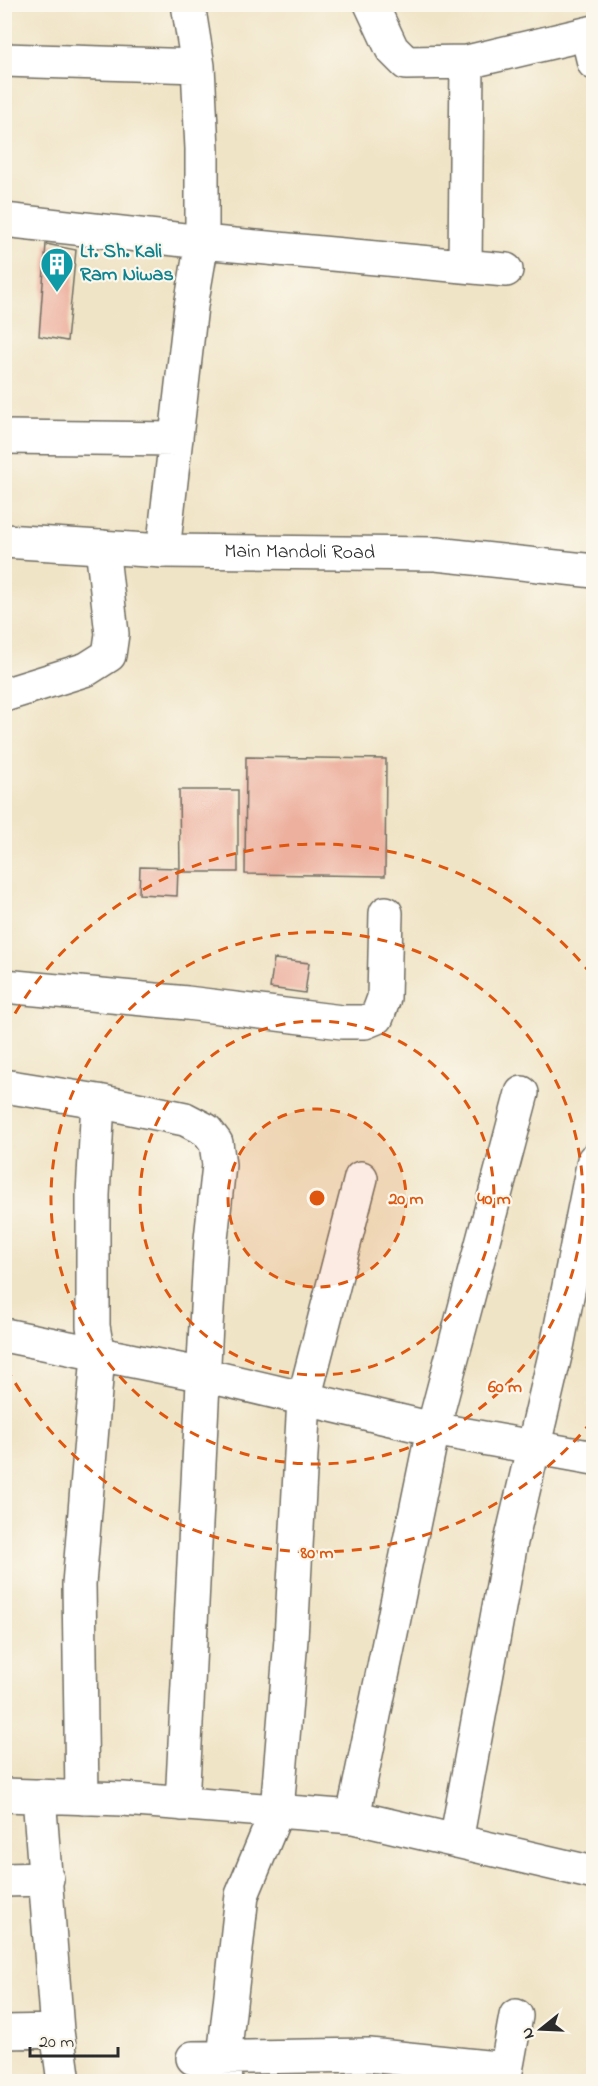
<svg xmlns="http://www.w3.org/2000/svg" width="598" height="2086" font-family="'Indie Flower',sans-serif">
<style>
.building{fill:#edb09f}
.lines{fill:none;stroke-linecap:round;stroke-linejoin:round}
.minor-casing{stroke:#706c61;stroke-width:36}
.tertiary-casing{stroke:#706c61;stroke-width:36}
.minor{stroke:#fff;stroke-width:33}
.tertiary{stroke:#fff;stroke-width:33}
.ring{fill:none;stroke:#df570e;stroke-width:3;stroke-dasharray:10 8}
.labels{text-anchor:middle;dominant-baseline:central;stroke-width:4.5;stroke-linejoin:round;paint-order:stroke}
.culture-label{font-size:20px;font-weight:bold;fill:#0d838f;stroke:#fbf7ec;text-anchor:start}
.street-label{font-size:20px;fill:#2b2b2b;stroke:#fbf7ec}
.centre{fill:#df570e;stroke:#fbf7ec;stroke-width:3}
.ring-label{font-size:18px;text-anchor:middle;font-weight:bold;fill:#df570e;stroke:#fbf7ec;stroke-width:4.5;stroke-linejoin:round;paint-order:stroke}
</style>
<rect width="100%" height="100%" fill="#fbf7ec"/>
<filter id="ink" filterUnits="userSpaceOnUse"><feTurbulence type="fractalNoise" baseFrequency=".0167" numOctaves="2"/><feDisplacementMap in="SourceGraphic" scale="12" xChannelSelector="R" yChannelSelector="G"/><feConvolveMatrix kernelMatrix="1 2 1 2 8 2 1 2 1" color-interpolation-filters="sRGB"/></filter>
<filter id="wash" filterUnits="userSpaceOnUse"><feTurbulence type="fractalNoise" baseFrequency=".008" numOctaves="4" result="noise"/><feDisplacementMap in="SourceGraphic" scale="24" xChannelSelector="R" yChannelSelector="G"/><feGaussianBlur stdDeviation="1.35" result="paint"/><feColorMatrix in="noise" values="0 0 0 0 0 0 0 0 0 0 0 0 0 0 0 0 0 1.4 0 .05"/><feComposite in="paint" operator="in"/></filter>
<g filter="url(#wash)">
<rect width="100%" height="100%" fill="#f0e4c6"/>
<g id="blocks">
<path class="building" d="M46 244 76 250 67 341 39 336Z
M246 757 386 759 385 876 245 874Z
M179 790H238V872H180Z
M140 867 178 868 177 896 139 894Z
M274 959 309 963 305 993 270 988Z"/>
</g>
</g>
<g filter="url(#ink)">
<use href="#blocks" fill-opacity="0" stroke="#706c61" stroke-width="1.5"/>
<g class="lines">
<defs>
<path id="minor" d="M371 4 392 49 406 63 467 62 594 32
M587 34 594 63
M4 60 198 66
M4 220 202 242 506 270
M465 266 467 62
M4 437 176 439
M163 551 191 306 202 242V149L198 66 188 4
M4 695 87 669 109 655 112 634 102 547
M4 986 187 1003 342 1022H365L377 1017 384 998 386 913
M4 1086 98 1101 185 1119 206 1130 216 1143 219 1165 211 1239 205 1343 182 1804
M4 1335 204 1375 433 1429 594 1458
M4 1795 123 1799 353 1817 594 1873
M39 1796 57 2031 64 2082
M82 1798 79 1584 98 1355 93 1326V1195L98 1101
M353 1817 433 1429 522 1093
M456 1841 511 1542 557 1347 594 1160
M4 1880 47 1879
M4 2032 57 2031
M193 2058 369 2055 506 2069
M226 2082 224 2058 242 1895 277 1811 291 1639 304 1399 361 1178
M504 2082 516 2016"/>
<g id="tertiary">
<path id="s1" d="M4 541 163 551 436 554 594 571"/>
</g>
</defs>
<use href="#minor" class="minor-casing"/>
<use href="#tertiary" class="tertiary-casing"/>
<use href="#minor" class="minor"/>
<use href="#tertiary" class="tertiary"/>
</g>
</g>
<circle cx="317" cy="1198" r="89" fill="#df570e" fill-opacity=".12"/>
<g class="ring">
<circle cx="317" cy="1198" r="89"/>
<circle cx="317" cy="1198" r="177"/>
<circle cx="317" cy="1198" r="266"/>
<path d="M592 1421A354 354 0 0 1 6 1367M6 1029A354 354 0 0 1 592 975"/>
</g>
<defs>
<symbol id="building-pin" viewBox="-11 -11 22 30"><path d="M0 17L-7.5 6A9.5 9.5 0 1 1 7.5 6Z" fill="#0f9aa8" stroke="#fbf7ec"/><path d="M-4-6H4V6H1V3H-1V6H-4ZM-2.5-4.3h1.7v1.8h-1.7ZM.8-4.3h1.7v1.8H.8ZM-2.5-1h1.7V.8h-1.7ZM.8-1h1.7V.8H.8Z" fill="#fff"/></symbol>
</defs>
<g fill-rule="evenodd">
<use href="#building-pin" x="38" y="245" width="38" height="52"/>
</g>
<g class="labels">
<g class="culture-label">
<text x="80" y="252">Lt. Sh. Kali<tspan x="80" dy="23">Ram Niwas</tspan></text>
</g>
<g class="street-label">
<text stroke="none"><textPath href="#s1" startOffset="296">Main Mandoli Road</textPath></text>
</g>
</g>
<circle cx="317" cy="1198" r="9" class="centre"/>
<g class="ring-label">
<text x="406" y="1204">20 m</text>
<text x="494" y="1204">40 m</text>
<text x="505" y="1392">60 m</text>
<text x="317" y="1558">80 m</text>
</g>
<rect width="598" height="2086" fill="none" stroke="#fbf7ec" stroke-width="24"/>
<g transform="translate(541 2029) rotate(252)" stroke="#fbf7ec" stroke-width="4.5" paint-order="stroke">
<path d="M0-4.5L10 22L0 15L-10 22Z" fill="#2b2b2b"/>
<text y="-9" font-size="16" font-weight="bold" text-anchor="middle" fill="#2b2b2b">N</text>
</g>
<path d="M30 2047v9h88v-9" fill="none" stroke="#2b2b2b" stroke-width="3"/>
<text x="39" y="2047" font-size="18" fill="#2b2b2b" stroke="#fbf7ec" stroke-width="4.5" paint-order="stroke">20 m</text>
</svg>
